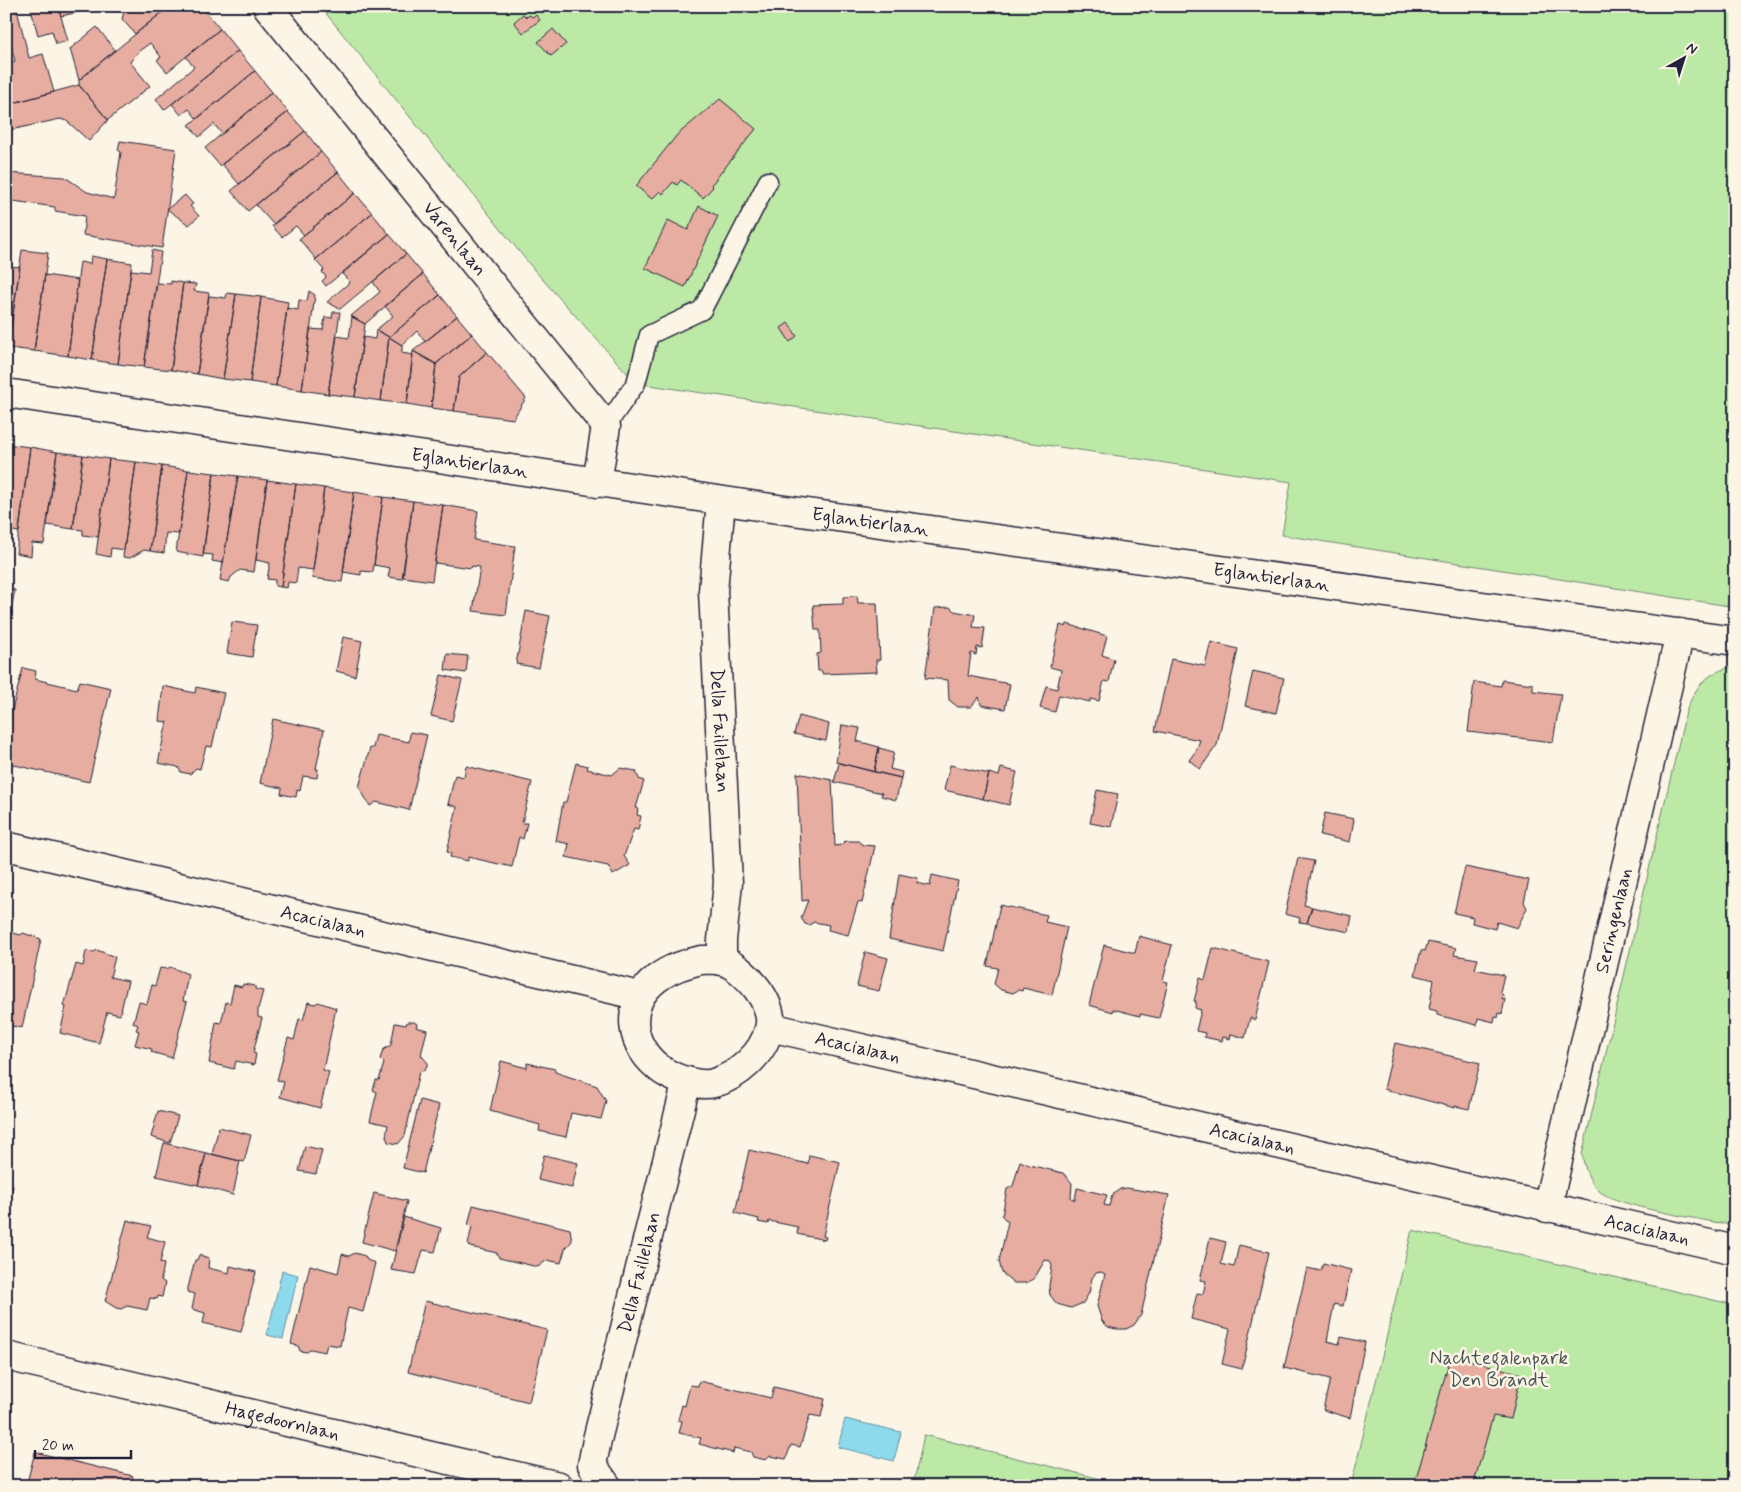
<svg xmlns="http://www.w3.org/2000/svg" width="1741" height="1492" font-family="Mynerve,sans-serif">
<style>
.green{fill:#bde9a7;stroke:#708671}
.water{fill:#8ddaec;stroke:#6290a5}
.building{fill:#e6ada0;stroke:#22223b}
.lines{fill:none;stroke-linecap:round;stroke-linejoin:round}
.lane-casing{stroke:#22223b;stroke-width:21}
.street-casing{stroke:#22223b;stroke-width:31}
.lane{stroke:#fcf5e5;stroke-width:18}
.street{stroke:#fcf5e5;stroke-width:28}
.labels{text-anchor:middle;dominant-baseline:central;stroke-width:5;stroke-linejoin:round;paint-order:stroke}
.street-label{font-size:19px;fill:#22223b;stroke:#fcf5e5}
.park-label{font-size:19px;fill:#495456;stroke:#fcf5e5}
</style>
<rect width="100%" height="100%" fill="#fcf5e5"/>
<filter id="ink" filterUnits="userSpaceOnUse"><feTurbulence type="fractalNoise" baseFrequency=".02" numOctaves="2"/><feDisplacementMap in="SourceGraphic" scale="10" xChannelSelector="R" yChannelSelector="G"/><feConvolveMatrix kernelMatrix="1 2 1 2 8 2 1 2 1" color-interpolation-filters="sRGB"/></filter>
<g filter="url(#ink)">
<path class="green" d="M320 6H1735V607L1282 535 1291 482 636 383 535 271Z
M1735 666V1226C1708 1220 1614 1207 1598 1190 1588 1180 1585 1168 1582 1155L1686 712C1695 686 1707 672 1735 666Z
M1412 1230 1735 1305V1486H1351Z
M924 1435 1129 1486H913Z"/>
<path class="water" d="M282 1271 298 1275 283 1339 267 1335Z
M845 1419 901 1432 894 1461 838 1447Z"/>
<path class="building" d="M6 6H16L29 58 43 54 54 92 6 105V64L15 61 8 35H6Z
M30 6H58L68 41 56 44 52 31 38 35Z
M58 6H87L88 10 61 16Z
M123 6H170L135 34 122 19 124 12 121 9Z
M170 6H201L220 29 167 72 157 60 161 57 150 43 139 51 130 62 150 86 108 120 79 85V80Z
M523 14 526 17 530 15 532 17 536 15 540 20 523 33 514 22Z
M97 27 115 50 79 80 70 49Z
M220 29 238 51 164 110 156 99 194 67 186 57Z
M553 29 566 44 551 56 538 42Z
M238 51 255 71 197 119 189 109 181 115 172 104Z
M255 71 272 92 222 134 214 124 199 137 189 125Z
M79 85 108 120 89 141 67 121 60 119 6 131V105Z
M272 92 288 112 220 166 205 148Z
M720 99 756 129 711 185 713 187 703 198 681 180 677 185 673 182 663 194 660 191 652 199 636 186 677 135Z
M288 112 305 131 239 184 222 164Z
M305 131 321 152 248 211 231 191Z
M120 141 176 149 162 248 83 235 85 216 55 211V207L6 200V173L65 177 87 192 114 199 121 152 118 150Z
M321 152 338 172 273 224 256 205Z
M338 172 355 193 304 235 296 226 282 237 272 226Z
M355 193 372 213 316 259 299 239Z
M185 195 193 204 190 206 199 216 189 225 167 209Z
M699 206 718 216 685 287 645 268 668 220 688 230Z
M372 213 389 234 326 286 322 281 326 277 322 272 324 270 315 260Z
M389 234 406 254 340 309 327 302 350 282 342 274Z
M22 250 48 253 34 351 8 348Z
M152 250 161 252 144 367 118 364 131 270 149 272Z
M406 254 423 274 365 324 351 316 380 292 373 282Z
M91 256 107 259 92 360 68 356 80 262 90 264Z
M6 257 9 258 8 266 20 267 8 348Z
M107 259 132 263 118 364 92 360Z
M423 274 440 295 389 337 376 330 393 316 385 306Z
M45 275 78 280 68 356 34 351Z
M171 281 183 283 171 370 144 367 157 283 171 284Z
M183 283 196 284 194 291 209 293 197 374 171 370Z
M309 291 315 295 302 390 276 386 287 308 298 310 299 300 307 301Z
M227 293 236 294 223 379 197 374 209 296 226 298Z
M236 294 261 297 250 382 223 379Z
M440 295 457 316 425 342 417 331 402 345 389 337Z
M261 297 288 302 276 386 250 382Z
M333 312H340L328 394 302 390 310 329 323 330 325 317 332 318Z
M457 316 472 334 436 364 413 351Z
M352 317 365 324 355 397 328 394 337 336 349 338Z
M788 323 797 336 790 342 781 328Z
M376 330 389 337 381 401 355 397 363 337 375 339Z
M472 334 487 352 459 377 454 411 431 408 436 364Z
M389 337 402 345V353L413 355 407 404 381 401Z
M413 351 436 364 431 408 407 404Z
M487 352 526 398 513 419 454 411 459 377Z
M6 444 30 447 19 532 6 530Z
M30 447 57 452 44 544 32 543 31 556 16 553Z
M57 452 83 455 73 529 47 525Z
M83 455 109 459 98 537 83 535V530L73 529Z
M109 459 136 462 124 550 111 548 110 557 96 554Z
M136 462 162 466 150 551 144 550 130 558 123 557Z
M162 466 188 470 179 534 166 533 164 553 150 551Z
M188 470 214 473 203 557 176 552Z
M214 473 238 476 223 563 212 561 213 555 203 554Z
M238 476 267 480 254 572 240 570 231 577 229 582 220 580Z
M267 480 296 484 281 587 275 586V580L267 579 270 563 256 560Z
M296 484 324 488 313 570 298 568 296 583 288 582 287 588 281 587Z
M324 488 354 492 342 582 312 578Z
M354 492 383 497 373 572 361 571V575L343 572Z
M383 497 413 501 402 579 388 577 390 568 374 565Z
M413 501 443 505 432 581 403 577Z
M443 505 478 511 474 540 515 546 506 615 473 611 480 567 472 566 471 568 435 563Z
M6 589 15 590 8 624H6Z
M857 596 858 603H877L880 660H876L877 672 822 674V671H818L817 654 821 653 820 630H815L813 605 843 604V597Z
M950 607 954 611 975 615 973 627 985 628 982 648 977 647 976 655 971 653 968 676 1010 684 1005 709 981 705 979 697 971 707H958L949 700 948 680 925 678 935 608Z
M526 611 550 616 539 668 516 664Z
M232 622 257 625 252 657 227 653Z
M1067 624 1107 636 1102 655 1114 659 1109 682 1104 681 1099 701 1090 699V702L1059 695 1055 712 1040 708 1046 686 1057 689 1061 670 1050 667 1060 625 1066 627Z
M343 637 362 641 355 676 336 671Z
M1211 642 1238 649 1217 745 1200 769 1189 760 1196 751 1200 740 1155 731 1171 659 1205 666Z
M447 654 468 656 466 673 445 670Z
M23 668 36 671 35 679 77 689 80 681 111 688 89 782 6 763V733Z
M1253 671 1284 678 1276 713 1245 706Z
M441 675 462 680 452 721 431 716Z
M1502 680 1533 684V691L1561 694 1553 742 1468 732 1474 682 1501 686Z
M163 686 195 693 196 687 224 693 212 747 206 746 200 769 196 768 190 774 181 772 178 767 158 763 167 722 159 721Z
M799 716 829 724 826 741 794 734Z
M273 719 324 730 316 769H318L317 778 303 776 300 791 297 790 296 797 281 794 282 788 260 783Z
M842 725 860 728 857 741 879 747 874 772 836 762Z
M410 732 427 735 409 810 376 802 370 806 359 787 370 748H373L376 735 409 742Z
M879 748 894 752 890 769 902 772 901 778 874 772Z
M576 763 588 766 587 769 612 775 620 768 636 771 639 779 644 781 636 808H638L637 815 641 816 638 830 634 829 624 856 630 865 613 875 608 866 566 857 569 844 556 841 563 802H566Z
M839 763 901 778 896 800 881 796 882 793 834 782Z
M950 765 989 774 983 799 944 790Z
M466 766 532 782 522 823H527L523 839 519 837 512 867 468 857V861L450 857 451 853 447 852 457 807 448 804 455 775 464 777Z
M1001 768 1017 772 1009 805 983 799 989 773 999 776Z
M797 773 832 780 835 846 841 845 845 841H858L863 845 875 846 862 903 858 902 848 935 828 930 829 925 814 922 809 925 805 924 801 918 808 900 802 901Z
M1097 790 1118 794 1111 827 1090 823Z
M1325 813 1354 819 1350 842 1320 835Z
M1298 858 1314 861 1304 905 1312 907 1307 923 1299 922 1300 918 1285 914Z
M1465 867 1529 880 1524 902 1527 908 1517 928 1497 922 1495 929 1472 923 1473 917 1454 913Z
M899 874 918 878 917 883 930 886 932 875 958 881 943 951 889 939Z
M1000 905 1047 915 1045 922 1067 927 1052 995 1023 988 1022 991 1018 990 1013 993 1001 990 994 984 998 968 987 966Z
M1312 907 1352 916 1349 932 1307 923Z
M13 933 21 935 23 933 41 939 22 1028 6 1025V948L9 949Z
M1139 936 1172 945 1163 981 1168 982 1159 1018 1140 1014V1016L1113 1009V1012L1089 1005 1104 945 1135 953Z
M1428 942 1456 948 1454 955 1478 959 1475 969 1504 975 1500 992 1503 995 1502 999H1505L1502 1014 1499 1013 1498 1018 1495 1016 1494 1022 1478 1018 1477 1025 1437 1015V1011L1429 1009 1434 980 1415 975 1421 950 1425 951Z
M1213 948 1269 962 1255 1020 1250 1018 1245 1038 1231 1034 1230 1039 1223 1037 1222 1041 1204 1037 1205 1033 1196 1031 1201 1010 1195 1008 1196 1001H1194L1200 978 1205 980Z
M97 950 115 957 110 977 128 981 120 1015 107 1012 99 1043 60 1033 66 1007 64 1006 76 964 83 966 86 951 94 952Z
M865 952 888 958 879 991 857 986Z
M170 967 188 974 183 1001 187 1002 172 1058 151 1052 152 1049 135 1045 139 1031 136 1030 138 1025 133 1023 139 1002 147 1004 152 985 155 986 160 968 167 969Z
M243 984 255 986V989L263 991 258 1009V1017L262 1018 253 1053 256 1054 254 1065 236 1061 234 1069 209 1063 216 1022 221 1023 226 1002 230 1003 234 985 242 987Z
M308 1002 315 1004 318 1002 336 1008 323 1070 329 1072 320 1108 280 1097 284 1082 277 1080 288 1038 294 1040 299 1019 303 1020Z
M407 1022H414L417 1024 416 1027 427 1030 421 1055 428 1063 425 1070 419 1072 405 1136 398 1144 388 1142 386 1136 388 1125 370 1121 377 1092 373 1090 376 1080H379L384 1063 380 1059 383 1050 391 1045 395 1023 406 1025Z
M1395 1043 1480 1063 1469 1109 1455 1106V1108L1384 1089Z
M501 1061 527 1068V1063L555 1069V1072L597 1086 606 1101 601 1119 571 1113 566 1137 539 1131 540 1125 490 1111Z
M420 1100 439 1105 423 1173 403 1168Z
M158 1111 178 1116 170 1143 151 1137Z
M219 1127 251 1135 244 1162 212 1154Z
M164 1143 206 1153 198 1185 156 1176Z
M305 1146 322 1150 316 1174 299 1171Z
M749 1150 808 1164 809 1155 840 1162 823 1236 826 1237 825 1240 797 1234 798 1227 769 1221 768 1224 758 1222 759 1219 735 1213Z
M206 1153 240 1161 233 1195 198 1185Z
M544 1155 578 1163 572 1188 538 1180Z
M1020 1161 1029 1165 1063 1173 1072 1183 1071 1198 1075 1200 1077 1188 1107 1195 1104 1205 1109 1206 1112 1195 1120 1189 1127 1188 1169 1195 1141 1315 1134 1325 1126 1329H1116L1108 1327 1102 1321 1097 1306 1105 1274 1101 1272 1096 1273 1092 1278 1089 1293 1083 1303 1071 1308 1057 1304 1050 1295 1049 1286 1052 1266 1050 1261 1045 1260 1034 1279 1026 1283H1014L1002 1273 999 1261 1008 1222 1002 1216 1007 1189 1013 1186Z
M6 1184 13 1186 6 1212Z
M374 1193 407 1201 395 1251 362 1242Z
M473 1205 570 1229 572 1241 565 1249 561 1263 547 1260 538 1267 499 1258 497 1253 470 1247 468 1245 472 1226 468 1225Z
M404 1217 441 1228 435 1252 423 1250 416 1274 391 1270Z
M127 1220 151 1226 147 1237 165 1242 160 1263 164 1264 161 1280 165 1283 162 1297 158 1296 157 1299 150 1298 147 1310 127 1306 121 1309 116 1308 105 1301Z
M1210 1238 1226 1242 1221 1264 1234 1267 1239 1245 1269 1252 1242 1369 1222 1364 1230 1329 1191 1319 1197 1293 1203 1294 1206 1281 1200 1280Z
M355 1253 365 1256 367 1260 375 1263 363 1312 348 1308 340 1346 327 1344 325 1352 311 1349 307 1352 300 1351 298 1346 291 1344 310 1265 338 1273 342 1254 349 1256Z
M199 1255 209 1258 208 1268 229 1273 230 1266 256 1272 241 1332 203 1323 205 1313 192 1309 195 1294 187 1292 195 1260H197Z
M1323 1263 1351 1270 1343 1306 1334 1304 1327 1341 1339 1344 1341 1337 1365 1342 1350 1418 1323 1410 1330 1379 1284 1368 1307 1268 1321 1271Z
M425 1301 547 1330 529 1402 408 1372Z
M1451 1355 1521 1374 1511 1419 1493 1416 1473 1486H1414Z
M699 1381 771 1398 774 1387 825 1399 821 1417 810 1415 800 1447 791 1445 786 1459 770 1456 766 1460 753 1457 751 1452 734 1448 733 1453 699 1444 701 1438 679 1433 682 1421 678 1420 682 1405 685 1406 690 1385 698 1386Z
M35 1452 133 1476 131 1486H26Z"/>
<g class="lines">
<defs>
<path id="lane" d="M606 426 636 383 649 335 702 310 768 181"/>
<g id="street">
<path id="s1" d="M267 6 606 426 597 483"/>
<path id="s2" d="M6 393 771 508 1735 641"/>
<path id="s3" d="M721 501 713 591 728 883 722 940V961"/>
<path id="s4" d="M6 846 640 996"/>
<path d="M701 960C708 960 717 959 724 961 746 970 776 1004 769 1029 763 1054 738 1076 714 1083 699 1087 675 1079 663 1071 630 1048 622 1006 656 979 670 968 685 964 701 960Z"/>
<path id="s5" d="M770 1027 1735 1250"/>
<path id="s6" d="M1547 1208 1680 633"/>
<path id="s7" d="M6 1356 559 1486"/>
<path id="s8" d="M607 1486 592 1465 597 1440 687 1081"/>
</g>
</defs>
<use href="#lane" class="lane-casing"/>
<use href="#street" class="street-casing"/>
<use href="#lane" class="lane"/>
<use href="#street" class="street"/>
</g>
</g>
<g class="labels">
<g class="street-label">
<text stroke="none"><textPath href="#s1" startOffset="299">Varenlaan</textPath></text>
<text stroke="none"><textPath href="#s2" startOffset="469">Eglantierlaan</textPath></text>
<text stroke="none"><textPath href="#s2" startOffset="874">Eglantierlaan</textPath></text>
<text stroke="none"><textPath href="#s2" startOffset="1279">Eglantierlaan</textPath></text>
<text stroke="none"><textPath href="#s3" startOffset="230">Della Faillelaan</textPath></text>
<text stroke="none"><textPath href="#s4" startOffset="326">Acacialaan</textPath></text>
<text stroke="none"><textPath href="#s6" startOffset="295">Seringenlaan</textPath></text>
<text stroke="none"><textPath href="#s5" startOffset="90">Acacialaan</textPath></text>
<text stroke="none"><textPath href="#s5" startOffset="495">Acacialaan</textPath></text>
<text stroke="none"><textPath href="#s5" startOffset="900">Acacialaan</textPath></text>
<text stroke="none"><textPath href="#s8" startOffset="224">Della Faillelaan</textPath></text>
<text stroke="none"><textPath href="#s7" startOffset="284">Hagedoornlaan</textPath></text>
</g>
<g class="park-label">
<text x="1499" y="1358">Nachtegalenpark<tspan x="1499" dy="22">Den Brandt</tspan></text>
</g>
</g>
<rect width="1741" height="1492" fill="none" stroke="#fcf5e5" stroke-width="25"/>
<rect x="12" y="12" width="1716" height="1467" fill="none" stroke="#22223b" stroke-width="2" filter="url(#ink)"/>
<g transform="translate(1684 58) rotate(39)" stroke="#fcf5e5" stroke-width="4" paint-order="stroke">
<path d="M0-4L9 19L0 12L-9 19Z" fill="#22223b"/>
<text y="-8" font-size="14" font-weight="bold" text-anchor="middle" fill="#22223b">N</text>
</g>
<path d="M35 1450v8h96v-8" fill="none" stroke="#22223b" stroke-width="2.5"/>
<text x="42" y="1450" font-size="15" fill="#22223b" stroke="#fcf5e5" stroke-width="4" paint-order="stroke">20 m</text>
</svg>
